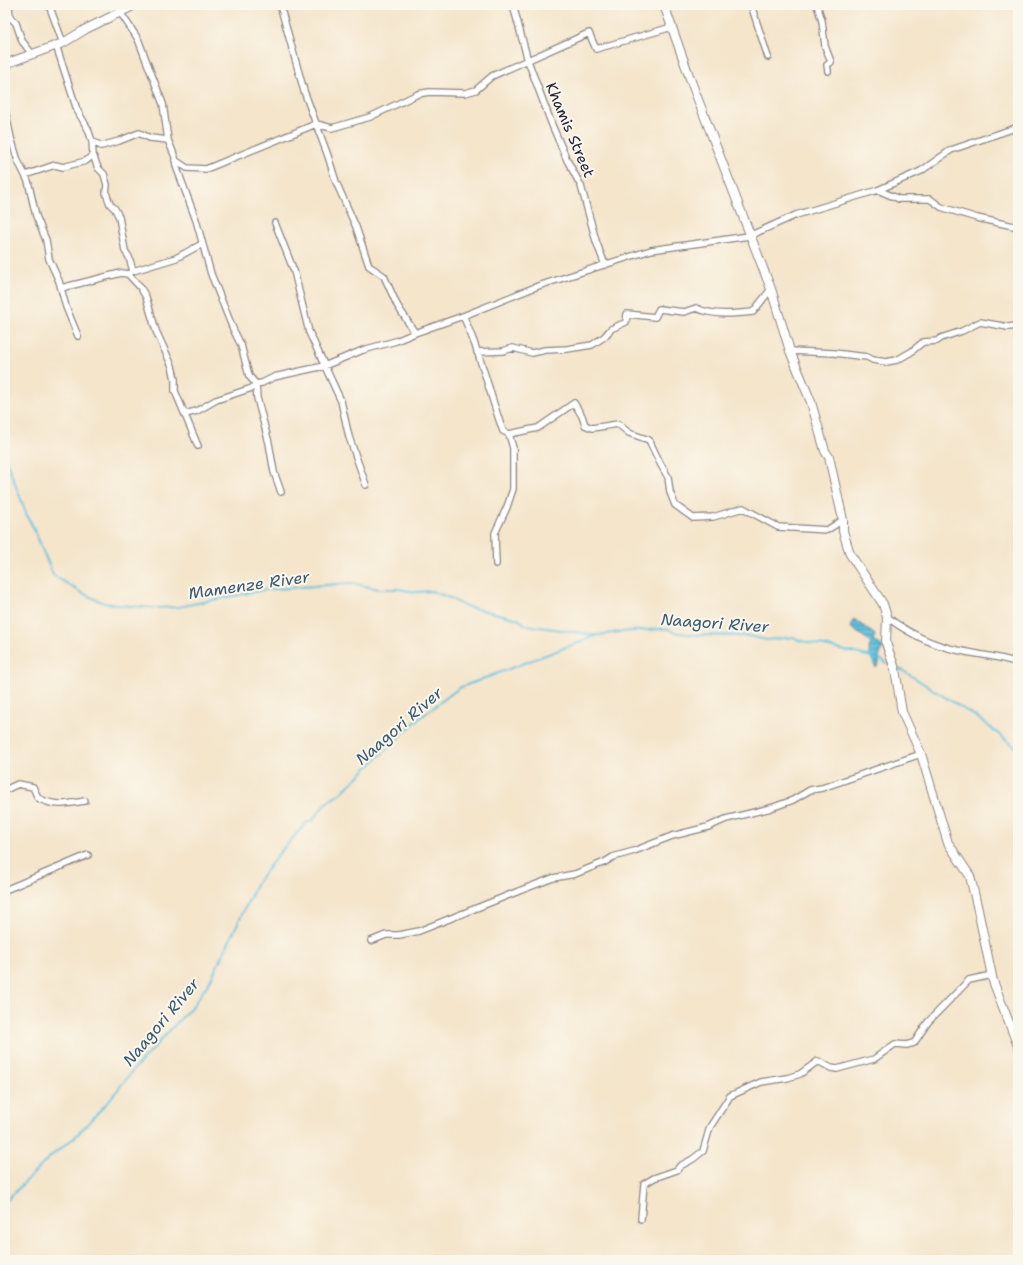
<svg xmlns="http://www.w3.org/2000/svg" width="1023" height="1265" font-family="'Shantell Sans',sans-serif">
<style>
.water{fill:url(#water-rules);stroke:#41718c}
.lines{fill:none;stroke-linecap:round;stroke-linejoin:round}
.stream{stroke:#60c0de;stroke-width:2}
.street-casing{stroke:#8b8483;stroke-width:8}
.secondary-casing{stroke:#8b8483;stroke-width:10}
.street{stroke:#fff;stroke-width:5.5}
.secondary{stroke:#fff;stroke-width:8}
.labels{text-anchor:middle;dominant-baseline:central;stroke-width:4;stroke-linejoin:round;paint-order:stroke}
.street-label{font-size:15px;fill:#22223b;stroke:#fbf7ec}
.water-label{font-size:16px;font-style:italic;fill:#385974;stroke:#fbf7ec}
</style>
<defs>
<pattern id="water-rules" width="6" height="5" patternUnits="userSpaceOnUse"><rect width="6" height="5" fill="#60c0de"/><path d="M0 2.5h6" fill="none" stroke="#4f9cb5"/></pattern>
</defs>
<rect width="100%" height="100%" fill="#fbf7ec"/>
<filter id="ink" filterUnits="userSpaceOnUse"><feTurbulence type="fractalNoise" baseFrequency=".025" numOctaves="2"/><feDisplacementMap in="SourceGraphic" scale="8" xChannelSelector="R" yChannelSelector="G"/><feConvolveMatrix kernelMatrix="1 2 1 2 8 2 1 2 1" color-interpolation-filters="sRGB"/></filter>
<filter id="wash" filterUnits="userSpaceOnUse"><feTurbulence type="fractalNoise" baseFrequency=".012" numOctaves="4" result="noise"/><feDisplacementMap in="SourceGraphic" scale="16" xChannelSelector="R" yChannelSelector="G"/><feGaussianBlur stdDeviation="0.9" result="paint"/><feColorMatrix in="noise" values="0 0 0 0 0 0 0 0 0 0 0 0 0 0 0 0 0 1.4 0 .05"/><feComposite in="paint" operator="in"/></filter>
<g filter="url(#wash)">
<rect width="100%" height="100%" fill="#f4e5cb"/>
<path class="water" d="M854 619 875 635 873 640 876 644 878 643 883 647 879 657V664L876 668C872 660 866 651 871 643L868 640 850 627Z"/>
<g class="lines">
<path class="stream" d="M5 457 26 513 34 529 53 575 80 592 104 603 119 605 156 608 178 607 264 590 351 583 379 589H398L416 592 432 591 450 598 464 606 511 617 518 619 526 625 596 635
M878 658 891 666
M897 669 902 670 978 718 1018 749
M5 1202 51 1156 75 1137 107 1103 135 1068 195 1003 210 981 258 881 281 851 306 823 312 821 325 804 342 792 417 720 459 688 598 635 620 632 661 629H668L673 632 693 635 749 636 766 640 794 637 798 640 872 657"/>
</g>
</g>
<g filter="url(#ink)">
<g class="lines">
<defs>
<path id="street" d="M9 5 10 17 16 23 22 41 32 54
M49 5 63 43
M118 5 124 10
M280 5 304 91 328 156 336 182 356 227 369 266 384 276 397 305 415 333 463 316 538 286 651 250 749 236 796 215 878 190 921 171 951 150 1018 127
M513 5 528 61 552 125 567 160 581 186 596 241 605 265
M751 5 768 57
M817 5 822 21 825 46 831 62 827 65 828 71
M120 12 138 39 163 104 168 140 175 157 176 166 196 220 211 274 233 329 241 345 249 376 256 384 257 398 269 443 274 472 281 492
M5 110 11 138 18 161 28 181 36 216 46 240 49 259 59 281 66 307 78 336
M92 141 101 146 119 141 139 133 150 138 168 140
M175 160 187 168 206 169 316 124 332 128 370 117 418 94 429 92 465 93 476 90 492 76 589 33 596 49 672 27
M25 175 55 165 63 167 86 161 93 155 92 141 88 129 77 110 56 45
M878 190 899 199H930L941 207 977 218 1018 227
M275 223 294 271 309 332 341 401 349 437 366 485
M133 271 176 258 202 244
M128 274 140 287 146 297 156 331 172 366 175 379V391L198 446
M61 288 121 273 128 274 133 271 129 257 125 251 119 217 115 209 110 204 106 193 107 185 104 174 98 168 93 155
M463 316C481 353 489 393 503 431L509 434 513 448V489L507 507 495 533 496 564
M790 351 834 353 867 357 873 360 886 362 897 360 911 352 923 342 937 341 941 338 962 331 980 322 1008 327 1018 326
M477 352 503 351 513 348 532 353 545 350 567 349 592 345 604 337 611 329 626 322 627 314 655 317 659 309 684 312 696 308C713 316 735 314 753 312L771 289
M185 414 197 411 216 400 252 388 256 384 262 383 274 377 324 366 363 350 396 341 415 333
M509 434 538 428 574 403 582 416 585 425 592 428 618 424 629 433 649 440 661 465 668 477 670 492 675 505 693 518 713 517 743 508 778 527 827 530 843 520
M887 617C907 632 932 645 957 650 978 655 998 656 1018 663
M5 790 18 784 33 787 38 798C55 807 67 804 85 801
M5 890 88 855
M371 941 386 935H399L419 931 524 889 553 878 575 874 605 862 613 857 634 851 672 836 708 827 726 819 771 808 793 800 810 790 822 788 921 754
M641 1219 644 1184 654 1178 677 1170 680 1166 693 1159 703 1151 710 1127 730 1096 761 1082 787 1078 800 1074 818 1061 831 1068 837 1069 874 1059 895 1044 906 1045 914 1043 928 1022 969 980 992 975"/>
<path id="secondary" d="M664 5 692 84 771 289 790 351 811 402 825 451 829 457 843 520V531L850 554 883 604 887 617 886 643 895 669 902 712 921 754 948 843 970 876 978 910 993 981 1018 1046
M5 64 63 43 86 29 135 5"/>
</defs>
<use href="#street" class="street-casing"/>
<use href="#secondary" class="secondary-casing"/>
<use href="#street" class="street"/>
<use href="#secondary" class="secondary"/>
</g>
</g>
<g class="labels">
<g class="street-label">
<text transform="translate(570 130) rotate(67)">Khamis Street</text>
</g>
<g class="water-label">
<text transform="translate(249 585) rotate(-8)">Mamenze River</text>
<text transform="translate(715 623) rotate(4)">Naagori River</text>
<text transform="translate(399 726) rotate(-41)">Naagori River</text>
<text transform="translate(161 1022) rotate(-50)">Naagori River</text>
</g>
</g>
<rect width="1023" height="1265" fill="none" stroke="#fbf7ec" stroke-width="20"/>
</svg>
